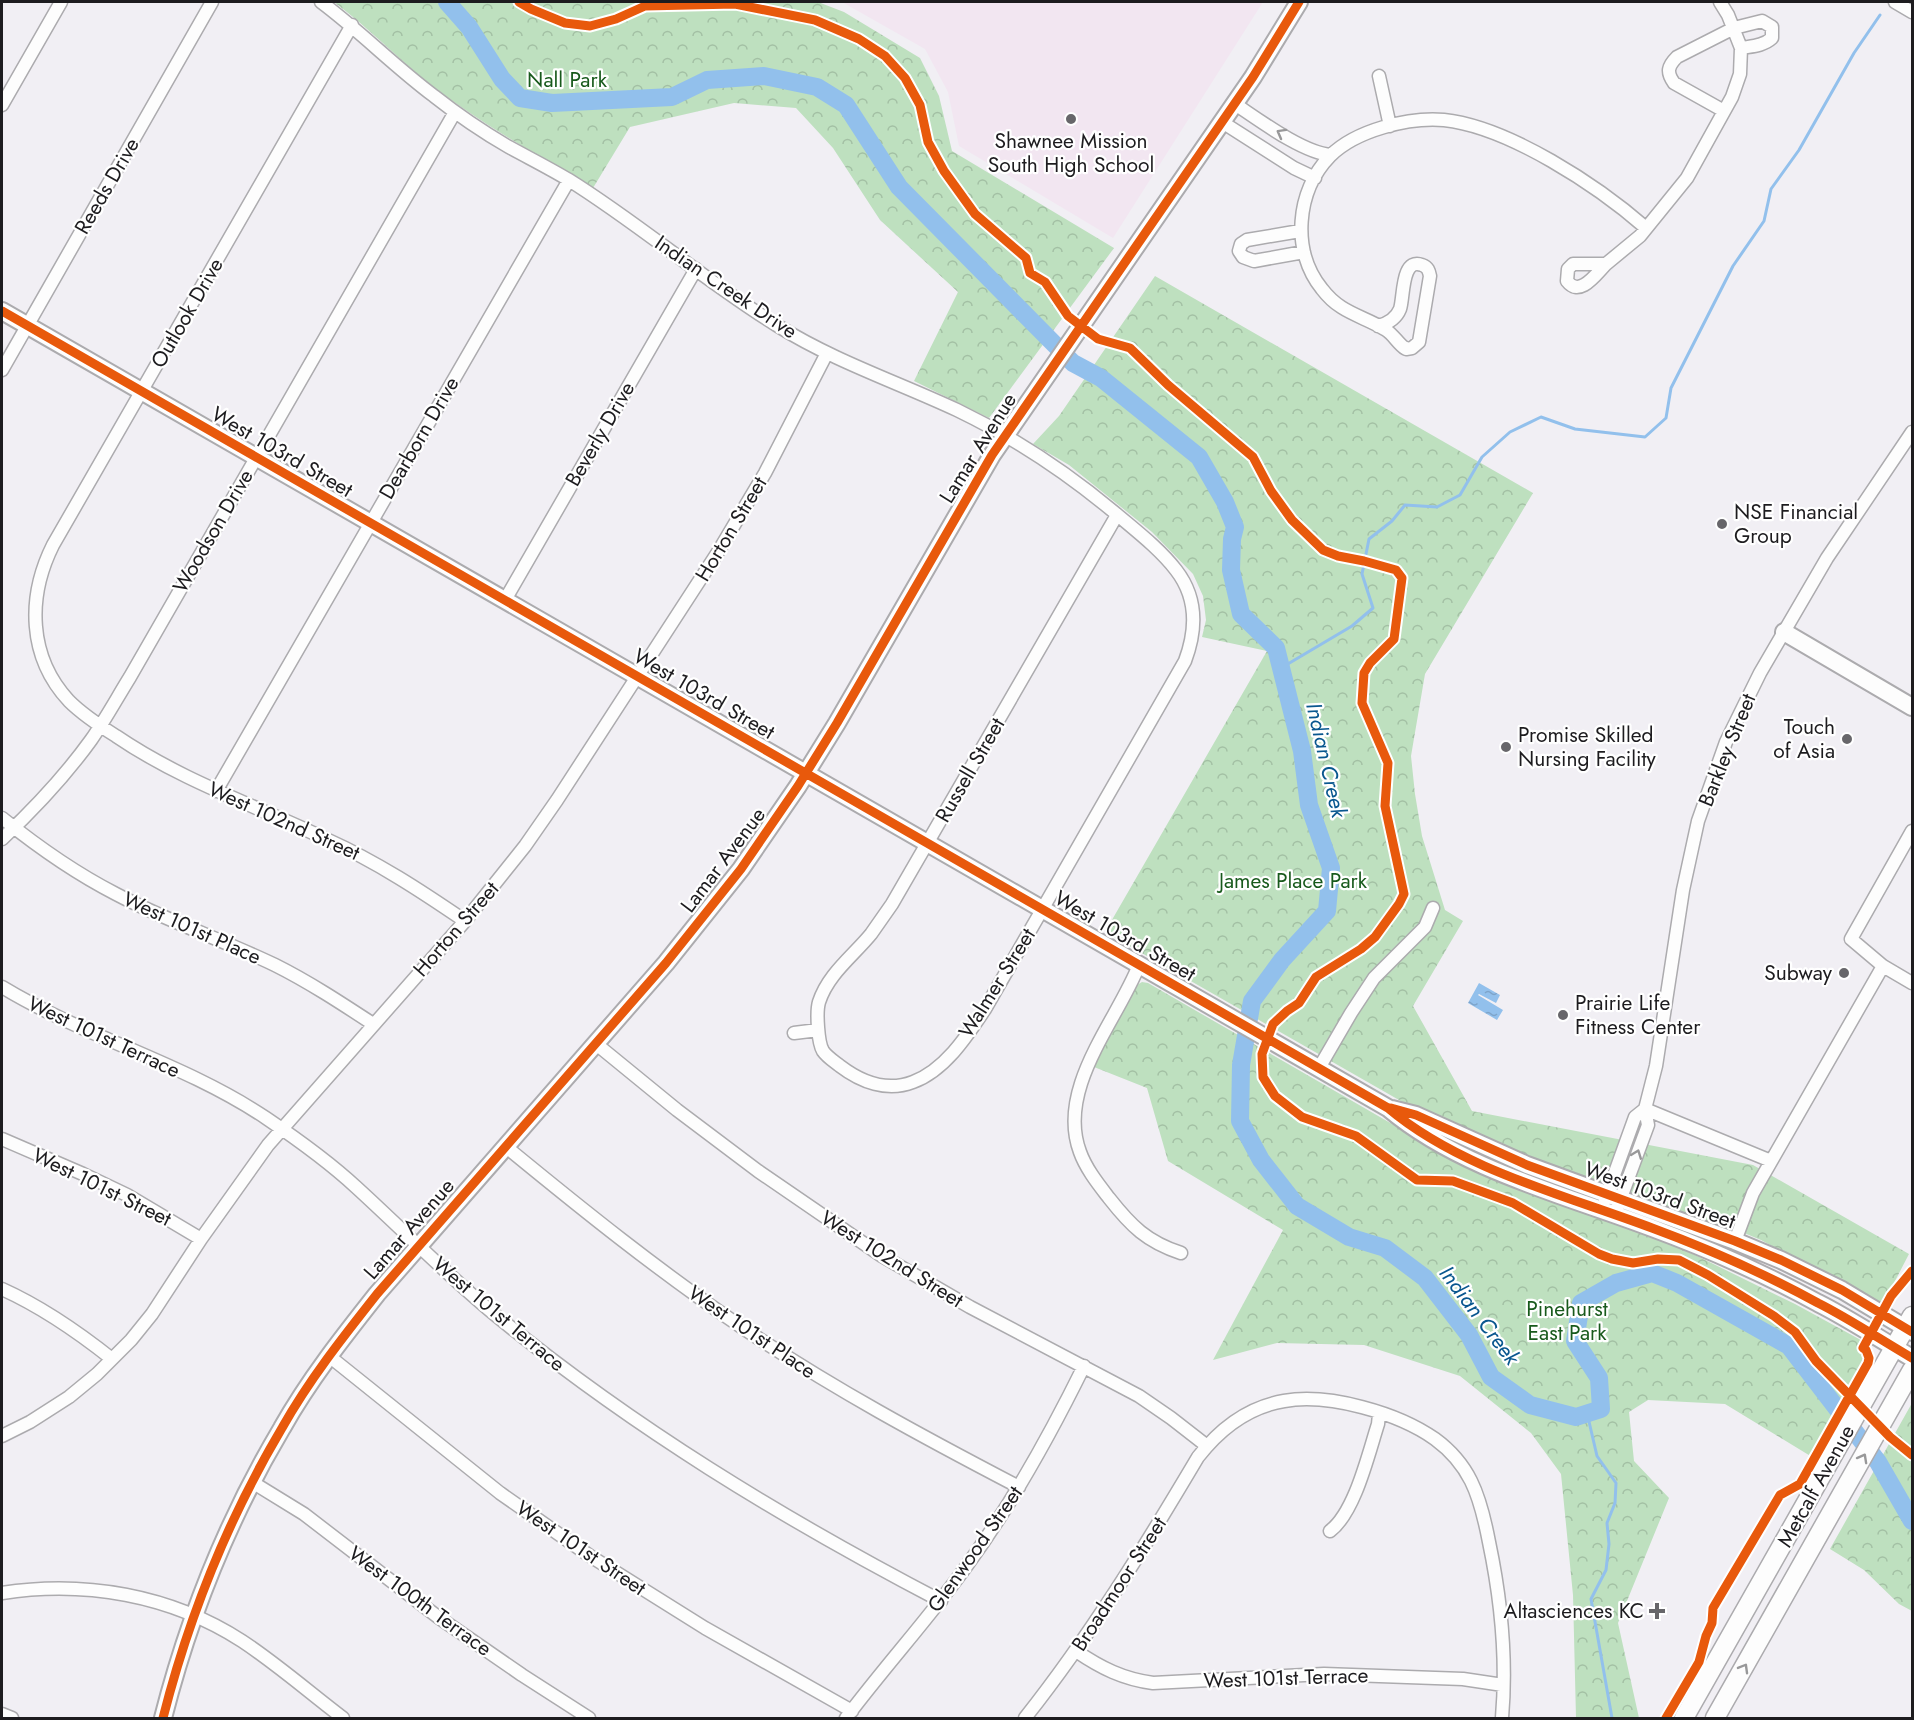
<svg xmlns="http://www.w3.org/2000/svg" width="1914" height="1720" font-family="Jost,sans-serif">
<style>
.education{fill:#f2e6f1}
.park{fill:url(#park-crowns)}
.water{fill:url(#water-ripples)}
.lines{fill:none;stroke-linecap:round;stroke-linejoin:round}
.stream{stroke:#92c0ec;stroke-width:3}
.river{stroke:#92c0ec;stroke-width:18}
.street-casing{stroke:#acabae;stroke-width:15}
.secondary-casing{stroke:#acabae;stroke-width:20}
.primary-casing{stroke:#acabae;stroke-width:21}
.street{stroke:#fdfdfd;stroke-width:12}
.secondary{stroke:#fdfdfd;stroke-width:16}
.primary{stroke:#fdfdfd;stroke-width:18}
.cycleway-casing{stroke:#fff;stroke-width:13}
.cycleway{stroke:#e8590c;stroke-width:9}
.oneway{stroke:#989899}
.poi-dot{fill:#67666a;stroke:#fff;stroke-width:2}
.labels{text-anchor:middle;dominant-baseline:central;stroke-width:4.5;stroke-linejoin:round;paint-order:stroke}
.park-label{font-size:21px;fill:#185a1c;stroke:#fff}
.poi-label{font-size:21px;fill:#1d1c1f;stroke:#fff;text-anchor:start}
.street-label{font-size:21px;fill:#1d1c1f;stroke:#fff}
.water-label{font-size:22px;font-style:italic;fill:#09578f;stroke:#fff}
</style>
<defs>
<pattern id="park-crowns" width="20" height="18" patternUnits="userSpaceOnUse" patternTransform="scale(1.5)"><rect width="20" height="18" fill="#bee0bf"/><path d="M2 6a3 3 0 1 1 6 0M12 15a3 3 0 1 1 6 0" fill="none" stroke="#a3c0a4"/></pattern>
<pattern id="water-ripples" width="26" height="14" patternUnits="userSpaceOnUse" patternTransform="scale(1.5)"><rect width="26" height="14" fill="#92c0ec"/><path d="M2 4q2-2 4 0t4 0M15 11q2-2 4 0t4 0" fill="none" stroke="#7da4ca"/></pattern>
</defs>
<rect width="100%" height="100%" fill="#f1eff4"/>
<path class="education" d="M842 2H1263L1113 238 959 146 948 92 925 49Z"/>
<path class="park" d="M334 2H818L844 12 920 58 939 96 952 151 1114 248 989 418 914 381 958 292 880 220 833 148 796 108 734 103 630 127 593 188C538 155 481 124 431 85 397 58 368 27 334 2Z
M1155 276 1533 493 1425 674 1411 756 1415 794 1422 836 1445 910 1463 921 1413 1006 1472 1111 1753 1165 1909 1254 1882 1306 1863 1297 1761 1240 1732 1228 1723 1231 1593 1185 1413 1108 1105 932 1267 651 1202 637 1206 620 1203 596 1193 574 1152 532 1069 465 1033 444 1059 416Z
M1142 982 1148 983 1425 1143 1693 1254 1795 1304 1859 1339 1868 1346 1870 1361 1817 1460 1725 1404 1648 1400 1629 1412 1634 1461 1669 1498 1618 1623 1639 1718H1576L1573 1595 1561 1474 1531 1433 1460 1376 1364 1345 1277 1343 1213 1360 1283 1230 1168 1161 1147 1088 1094 1067 1104 1044 1137 985Z
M1912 1403V1611L1899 1604 1864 1570 1830 1549Z"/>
<path class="water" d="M1479 983 1500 995 1496 1003 1479 994 1478 995 1503 1010 1497 1020 1468 1003Z"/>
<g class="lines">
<path class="stream" d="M1281 668 1352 626 1373 608 1362 574 1369 539 1392 521 1405 505 1437 507 1460 495 1482 457 1510 432 1541 417 1575 429 1645 437 1666 418 1671 388 1733 266 1764 221 1771 189 1799 150 1854 53 1880 15
M1587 1413 1597 1456 1616 1483 1615 1503 1607 1523 1609 1544 1606 1570 1591 1599 1612 1718"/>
<path class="river" d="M447 2 469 27 502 79 520 98 552 103 672 97 707 80 764 76 817 87 846 105 899 187 1073 363 1101 378 1199 457 1225 502 1235 527 1232 539 1231 570 1241 614 1276 648 1302 751 1309 805 1331 868 1327 911 1282 960 1252 1001 1241 1065 1240 1121 1261 1160 1297 1206 1349 1237 1385 1248 1425 1278 1469 1335 1491 1377 1530 1405 1576 1417 1601 1409 1599 1378 1575 1341 1581 1303 1616 1283 1652 1273 1677 1283 1789 1346 1878 1462 1912 1521"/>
<defs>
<path id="street" d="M321 2C360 31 395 67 434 96 458 115 483 132 509 147 529 158 549 168 569 180 641 225 705 281 778 326 834 361 897 382 957 410 1013 437 1066 472 1114 512 1135 530 1159 548 1176 570 1197 597 1197 629 1185 661L985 1009C967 1036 945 1070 913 1082 887 1092 861 1082 840 1066 835 1062 827 1057 823 1051 818 1043 816 1012 819 1002 828 974 853 956 871 934 878 924 885 914 892 904L1117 515
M1895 2 1912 12
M352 25 53 545C27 597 28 657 69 701 83 715 100 726 116 736 182 781 257 806 328 840 377 862 421 891 465 921
M1379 76 1390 126
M1235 104C1259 120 1303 153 1331 155
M2 105 61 2
M1724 111 1674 83C1666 72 1668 66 1677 57L1734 28 1762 21 1772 27V38C1763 46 1753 46 1741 48
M1222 122 1294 168 1315 178
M1300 231 1247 240 1241 244 1239 251 1243 257 1254 261 1304 252
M1606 264C1596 274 1580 298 1567 281L1568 269 1573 264H1606L1640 236 1687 178 1732 97 1740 74 1741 48 1728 15 1720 2
M1378 326C1386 324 1396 319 1400 309 1404 298 1401 257 1422 265 1428 267 1429 271 1430 276L1419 342 1412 348 1406 349C1398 344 1394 335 1386 330 1362 315 1341 314 1322 289 1291 251 1296 191 1330 156 1356 130 1409 117 1444 120 1509 127 1598 186 1646 228
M2 370 212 2
M505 600 696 269
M216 791 569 180
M2 818C38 847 75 873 116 894 167 921 223 940 275 965 309 982 341 1003 373 1024
M1912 831 1851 939 1883 966 1912 983
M2 839C34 809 65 776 91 740 105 720 117 698 130 677L455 112
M1139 965C1117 1021 1056 1088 1080 1152 1086 1169 1099 1185 1109 1198 1131 1226 1147 1242 1181 1253
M2 987C86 1038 184 1063 266 1118 297 1139 328 1161 356 1187 402 1229 445 1273 493 1313 632 1427 782 1518 941 1601
M794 1033 818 1030
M595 1043 677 1110 758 1171 882 1256 970 1307 1139 1396 1171 1418 1207 1446
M1319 1068 1351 1013 1374 978 1425 927 1433 908
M1645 1109 1771 1161
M2 1139 83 1174 127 1195 201 1239
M505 1146C583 1210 660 1272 743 1328 832 1388 925 1438 1019 1487
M1605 1200 1635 1117 1645 1109
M1618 1206 1648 1125 1645 1109 1656 1066 1683 890 1698 821 1726 742 1760 673 1827 558 1912 432
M1735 1241 1753 1193 1883 966
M2 1289C42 1307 78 1332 112 1359
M329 1356 500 1493 590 1556 705 1628 852 1711
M2 1436 30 1422 69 1397 97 1374 131 1340 152 1314 201 1239 268 1145 465 921 525 846 557 800 718 552 765 473 827 353
M252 1482 304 1514 438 1617 522 1675 589 1718
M1330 1531C1355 1512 1368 1455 1378 1424L1379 1414
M2 1593C84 1580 171 1595 242 1641 277 1664 310 1693 343 1718
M1076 1651C1101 1668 1123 1679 1153 1683L1324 1674 1463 1679 1503 1685
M2 1714 12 1718
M846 1718C885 1666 930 1617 968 1564 1013 1502 1050 1435 1084 1366
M1025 1718C1090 1636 1144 1548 1198 1457 1219 1430 1248 1407 1284 1401 1329 1393 1398 1413 1435 1439 1450 1450 1463 1465 1471 1481 1480 1499 1485 1521 1489 1542 1501 1599 1507 1660 1502 1718"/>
<path id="secondary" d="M2 311 1388 1108C1460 1169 1565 1195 1652 1228 1709 1249 1765 1274 1818 1303 1850 1319 1881 1340 1912 1358
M1784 632 1912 707
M1392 1109 1416 1115 1527 1165 1735 1241 1781 1260 1842 1290 1912 1332
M163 1718C189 1616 228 1519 282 1428 309 1380 343 1337 377 1294L666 963 741 869 798 786 837 723 992 455 1253 77 1299 2"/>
<path id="primary" d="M1684 1718 1912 1316
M1715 1718 1912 1370"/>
</defs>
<use href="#street" class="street-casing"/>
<use href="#secondary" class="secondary-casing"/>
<use href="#primary" class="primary-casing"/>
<use href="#street" class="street"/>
<use href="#secondary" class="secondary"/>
<use href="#primary" class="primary"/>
<defs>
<path id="cycleway" d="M519 2 531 9 565 23 590 26 616 19 645 6 735 4 815 20 859 39 885 56 905 78 920 105 928 142 944 171 975 214 1026 258 1030 273 1045 282 1068 316 1098 339 1130 348 1168 385 1253 457 1271 491 1292 520 1323 550 1338 556 1364 561 1396 570 1402 578 1394 639 1370 663 1364 673 1362 703 1388 763 1385 806 1404 894 1399 904 1375 937 1361 949 1316 977 1299 1003 1287 1011 1273 1024 1262 1054 1263 1077 1268 1085 1275 1096 1302 1117 1356 1136 1417 1180 1453 1181 1513 1203 1599 1254 1612 1259 1633 1263 1658 1259 1679 1260 1708 1275 1774 1316 1795 1332 1816 1361 1890 1437 1912 1455
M2 311 1388 1108C1460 1169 1565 1195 1652 1228 1709 1249 1765 1274 1818 1303 1850 1319 1881 1340 1912 1358
M1391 1108 1416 1115 1527 1165 1735 1241 1781 1260 1842 1290 1912 1332
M163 1718C189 1616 228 1519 282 1428 309 1380 343 1337 377 1294L666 963 741 869 798 786 837 723 992 455 1253 77 1299 2
M1666 1718 1699 1662 1706 1636 1712 1623 1713 1608 1780 1495 1800 1484 1868 1363 1869 1358 1866 1350 1863 1348 1891 1296 1912 1271"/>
</defs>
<use href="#cycleway" class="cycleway-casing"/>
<use href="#cycleway" class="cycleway"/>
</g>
<defs><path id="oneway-chevron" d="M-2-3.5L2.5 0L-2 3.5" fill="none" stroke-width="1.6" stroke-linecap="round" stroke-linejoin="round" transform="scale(1.5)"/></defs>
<g class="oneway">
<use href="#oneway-chevron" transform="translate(1281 133) rotate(-151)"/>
<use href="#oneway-chevron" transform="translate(1637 1154) rotate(-69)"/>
<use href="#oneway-chevron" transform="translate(1863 1458) rotate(-61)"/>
<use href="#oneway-chevron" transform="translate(1744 1668) rotate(-60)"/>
</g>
<g class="poi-dot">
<circle cx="1071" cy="119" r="6"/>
<circle cx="1722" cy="524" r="6"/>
<circle cx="1847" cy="739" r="6"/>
<circle cx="1506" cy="747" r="6"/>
<circle cx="1844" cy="973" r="6"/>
<circle cx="1563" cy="1015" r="6"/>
<path d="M1654 1602h6v6h6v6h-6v6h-6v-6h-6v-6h6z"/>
</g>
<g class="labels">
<g class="park-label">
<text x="567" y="80">Nall Park</text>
<text x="1293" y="881">James Place Park</text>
<text x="1567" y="1309">Pinehurst<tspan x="1567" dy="24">East Park</tspan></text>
</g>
<g class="poi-label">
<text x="1071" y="141" text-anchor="middle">Shawnee Mission<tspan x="1071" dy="24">South High School</tspan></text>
<text x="1734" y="512">NSE Financial<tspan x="1734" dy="24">Group</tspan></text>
<text x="1835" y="727" text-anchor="end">Touch<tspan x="1835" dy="24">of Asia</tspan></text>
<text x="1518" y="735">Promise Skilled<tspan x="1518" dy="24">Nursing Facility</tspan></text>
<text x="1832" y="973" text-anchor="end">Subway</text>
<text x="1575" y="1003">Prairie Life<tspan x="1575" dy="24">Fitness Center</tspan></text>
<text x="1644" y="1611" text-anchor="end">Altasciences KC</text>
</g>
<g class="street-label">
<text transform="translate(107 186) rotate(-60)">Reeds Drive</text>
<text transform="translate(726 287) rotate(34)">Indian Creek Drive</text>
<text transform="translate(187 313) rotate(-60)">Outlook Drive</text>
<text transform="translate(600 434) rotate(-60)">Beverly Drive</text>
<text transform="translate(419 438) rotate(-60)">Dearborn Drive</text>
<text transform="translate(978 448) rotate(-58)">Lamar Avenue</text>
<text transform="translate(282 452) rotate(30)">West 103rd Street</text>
<text transform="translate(731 529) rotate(-59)">Horton Street</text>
<text transform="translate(213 531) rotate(-60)">Woodson Drive</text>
<text transform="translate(704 694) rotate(30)">West 103rd Street</text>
<text transform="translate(1727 750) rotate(-68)">Barkley Street</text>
<text transform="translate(970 770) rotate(-60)">Russell Street</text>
<text transform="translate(284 821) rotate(24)">West 102nd Street</text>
<text transform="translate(723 860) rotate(-53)">Lamar Avenue</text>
<text transform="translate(192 928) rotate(24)">West 101st Place</text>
<text transform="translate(456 929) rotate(-49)">Horton Street</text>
<text transform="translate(1125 936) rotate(30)">West 103rd Street</text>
<text transform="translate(997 983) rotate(-58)">Walmer Street</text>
<text transform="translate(104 1037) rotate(25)">West 101st Terrace</text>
<text transform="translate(102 1187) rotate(26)">West 101st Street</text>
<text transform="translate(1660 1195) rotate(20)">West 103rd Street</text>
<text transform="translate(409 1229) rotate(-49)">Lamar Avenue</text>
<text transform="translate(892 1259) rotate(32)">West 102nd Street</text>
<text transform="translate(499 1314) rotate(40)">West 101st Terrace</text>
<text transform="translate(752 1332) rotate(34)">West 101st Place</text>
<text transform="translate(1816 1486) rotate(-61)">Metcalf Avenue</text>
<text transform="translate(581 1548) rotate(34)">West 101st Street</text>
<text transform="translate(975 1549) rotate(-55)">Glenwood Street</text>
<text transform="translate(1119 1584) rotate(-57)">Broadmoor Street</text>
<text transform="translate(420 1601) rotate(36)">West 100th Terrace</text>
<text transform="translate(1286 1678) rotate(-2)">West 101st Terrace</text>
</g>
<g class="water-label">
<text transform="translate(1327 760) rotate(77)">Indian Creek</text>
<text transform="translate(1480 1315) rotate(53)">Indian Creek</text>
</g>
</g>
<rect width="1914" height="1720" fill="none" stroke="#1d1c1f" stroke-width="6"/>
</svg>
